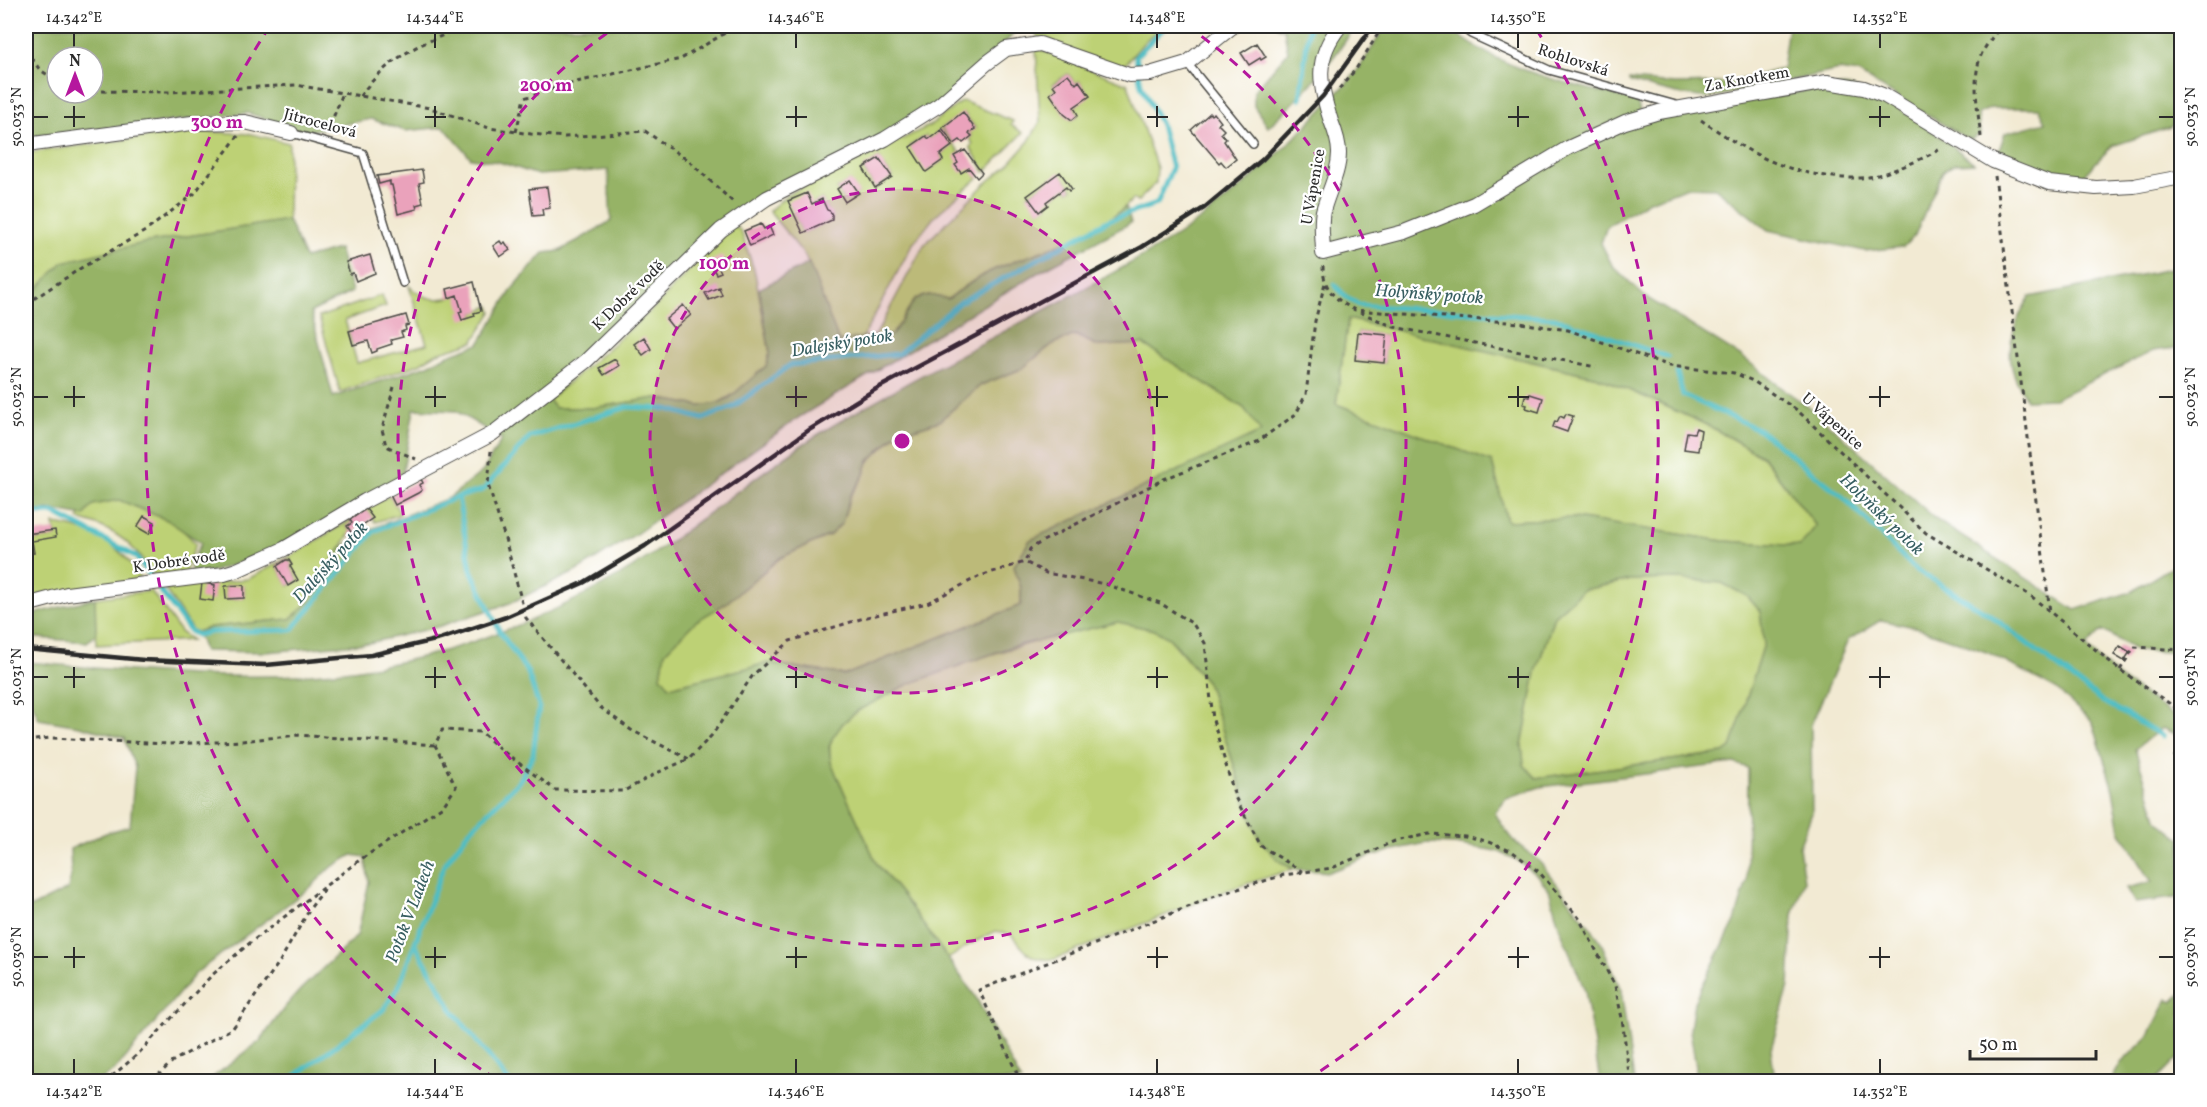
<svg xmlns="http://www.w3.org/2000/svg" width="2207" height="1107" font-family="Vollkorn,serif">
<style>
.green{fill:#bdd175;stroke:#747e50;stroke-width:1.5;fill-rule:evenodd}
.forest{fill:#96b366;stroke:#606f48;stroke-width:1.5;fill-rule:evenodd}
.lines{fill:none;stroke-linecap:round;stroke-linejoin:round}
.stream{stroke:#4ebdc4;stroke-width:5}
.building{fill:#eaa2bb}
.service-casing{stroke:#494844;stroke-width:10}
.minor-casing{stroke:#494844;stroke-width:16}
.path{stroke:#494844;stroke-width:3;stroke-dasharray:4.5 4.5;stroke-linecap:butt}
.service{stroke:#fff;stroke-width:7}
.minor{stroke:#fff;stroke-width:14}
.rail{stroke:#2b2b2b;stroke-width:4.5}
.ticks{fill:none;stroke:#2b2b2b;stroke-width:2}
.ring{fill:none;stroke:#b5179e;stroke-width:3;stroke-dasharray:10 8}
.labels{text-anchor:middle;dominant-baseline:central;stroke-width:4.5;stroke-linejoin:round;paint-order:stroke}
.street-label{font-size:16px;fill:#2b2b2b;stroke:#fff}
.water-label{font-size:18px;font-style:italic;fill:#375e61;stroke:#fff}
.centre{fill:#b5179e;stroke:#fff;stroke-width:3}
.ring-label{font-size:18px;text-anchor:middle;font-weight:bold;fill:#b5179e;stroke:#fff;stroke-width:4.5;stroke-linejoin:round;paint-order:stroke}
.neatline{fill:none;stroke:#2b2b2b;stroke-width:2}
.ticks-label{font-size:15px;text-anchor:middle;fill:#2b2b2b}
</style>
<rect width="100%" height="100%" fill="#fff"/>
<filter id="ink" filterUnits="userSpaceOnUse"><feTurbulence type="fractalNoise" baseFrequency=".0167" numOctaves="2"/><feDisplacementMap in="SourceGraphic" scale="12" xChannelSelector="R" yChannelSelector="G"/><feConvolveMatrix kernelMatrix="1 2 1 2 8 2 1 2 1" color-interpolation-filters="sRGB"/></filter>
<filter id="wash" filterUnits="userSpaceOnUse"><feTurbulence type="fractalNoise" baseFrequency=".008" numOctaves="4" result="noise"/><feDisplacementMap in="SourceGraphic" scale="24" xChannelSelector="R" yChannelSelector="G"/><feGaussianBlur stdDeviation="1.35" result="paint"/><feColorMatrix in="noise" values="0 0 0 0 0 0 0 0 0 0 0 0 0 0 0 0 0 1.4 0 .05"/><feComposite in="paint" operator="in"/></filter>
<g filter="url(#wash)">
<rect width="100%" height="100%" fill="#f2ead3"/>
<path class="green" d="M1042 26H1163L1146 40 1120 70 1037 37V31Z
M1036 48 1128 84 1157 168 1156 183 1137 202 1133 199C1095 240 1035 250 986 273 973 280 960 290 948 299L929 295 915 299 892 335 874 338 924 245 984 185 1008 165 1029 141 1040 122ZM1068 74 1076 84 1079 81 1089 95 1074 107 1078 115 1072 120 1064 113 1050 94 1056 89 1053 84ZM1060 173 1072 189 1069 191 1066 187 1046 202 1048 205 1039 211 1028 195Z
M962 101 1013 121 1011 125 1023 133 985 172 970 147 973 144 969 138 972 136 969 133 975 128 964 113 942 128 978 178 935 216 912 245 863 337 839 342 805 256 769 211 788 194 929 126ZM941 130 952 146 940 155 943 160 927 171 910 146 926 136 929 139ZM879 158 892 177 875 188 863 169ZM850 181 858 193 845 202 837 189ZM822 199 827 210 832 215V220L803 233 789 202 812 204Z
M193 131 251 134 289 143 288 220 144 243 26 301V153Z
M734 226 741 231 755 273 770 353 766 366 757 375 736 393 718 403 700 406 656 398 592 408H555L549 400 656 306 704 254Z
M409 286C424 300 438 302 457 295L475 316 474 313 490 306 492 312 473 342 437 353 419 364 340 392 319 317 382 295 386 306 345 320 357 363 427 344Z
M1348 319 1598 377 1652 400 1711 427 1763 457 1816 526 1801 546 1724 541 1574 518 1507 521 1492 462 1336 404ZM1358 332 1386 335 1384 363 1355 360Z
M1075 335 1098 346 1143 344 1244 408 1262 432 1030 540 1014 566 1021 588V605L845 675 768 663 669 687 661 676 665 652 696 621 725 604 780 558 830 535 841 524 850 496 863 477 868 462 896 435 939 421 981 385 1021 369 1053 344Z
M390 495 400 514 375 522 366 509Z
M106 497C126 501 154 511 172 522 181 528 189 536 196 544L186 569 187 573 156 578C134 545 118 529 78 519L85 504Z
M350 520 352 523 347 526 351 532 326 570 311 601 290 619 211 627 197 632 192 630 165 589 194 582 216 583 248 579 293 555ZM286 560H289L292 565 290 566 298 580 289 586 277 566ZM244 586V598L226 599 225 586Z
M54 524C93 529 121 544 141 579L26 603V550L27 554 34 553 32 541 56 537Z
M1679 579 1722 583 1747 596 1760 611 1764 644 1731 748 1724 753 1535 778 1524 765 1522 745 1536 672 1554 616 1583 590 1630 580Z
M151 591 181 633 192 640 96 645 95 598Z
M1118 622 1155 630 1169 638 1207 682 1254 827 1279 861 1293 869 1231 889 1055 959C1030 962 1025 951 1011 934L996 931 970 944 948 959 902 895 877 864 831 763C830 753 828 745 833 736 868 678 1052 637 1118 622Z"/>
<path class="forest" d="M26 26H1021L986 63 939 105 745 213 586 361 549 400 555 408H592L656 398 700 406 718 403 729 398 766 366 770 353 759 289 809 263 839 342 863 337 892 335 915 299 929 295 948 299C961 290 973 280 987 273 1033 252 1086 240 1126 207L1131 223 1039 272 801 416 636 534 577 571 510 603 437 627 369 643 266 652 204 651 197 632 211 627 290 619 311 601 326 570 341 548 369 530 449 498 483 471 502 439 456 411 414 409 401 482 284 549 191 578V564L201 543 167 520 119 500 93 505 84 516 52 510 26 512V301L63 262 144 243 288 220 305 258 339 249 352 292 311 312 333 397 428 365 446 356 479 344 513 288 544 253 560 251 611 221 608 170 538 175 499 162 471 158 444 127 405 131 371 119 304 132 248 113 26 137ZM57 57H93V93H57Z
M1276 26H1355C1331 65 1302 96 1268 127L1254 106V91L1288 52 1284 29Z
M1385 26H1448C1499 72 1572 84 1637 101L1643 120C1700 111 1757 98 1814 90 1824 89 1840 84 1850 87 1892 98 1940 136 1974 163L1955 164 1943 171 1915 235 1903 247 1865 251 1768 230 1715 188 1688 187 1649 201 1607 226 1601 243 1612 265 1644 296 1745 359 1778 385 1814 411 1938 521 2075 610 2131 592 2181 561V653L2135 650 2102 630 2086 647 2114 674 2181 721V737L2162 728 2135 749 2158 821 2181 839V897L2135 903 2126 888 2152 882 2120 831 2113 790 2093 723 2056 689 1989 653 1919 628 1881 620 1848 640 1811 725 1812 813 1799 847 1804 881 1793 915 1789 986 1771 1049 1775 1081H1695L1696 1067 1690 1030 1694 1002 1735 921 1747 881 1748 768 1734 763 1540 787 1506 798 1495 813 1502 825 1516 843 1539 861 1600 940 1621 990 1634 1081H1600L1585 991 1559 926 1549 889 1536 874 1515 859 1497 851 1454 844 1427 843 1402 848 1371 856 1329 872 1293 869 1279 861 1261 841 1254 827 1207 682 1178 647 1169 638 1155 630 1118 622 1011 647 909 684 857 711 843 723 833 737 829 747 831 763 877 864 902 895 975 996 1021 1081H208L260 1041 285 1007 301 989 357 936 369 882 365 857 352 855 330 868 312 886 196 973 117 1068 100 1081H26V910L68 889 71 874 70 849 106 833 130 826 135 767 124 738 79 726 39 719 32 703H26V662C166 674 309 692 447 650 520 628 590 597 653 554 709 515 761 470 819 434 899 385 984 343 1067 298 1112 273 1160 249 1202 218 1240 190 1275 158 1308 124 1324 107 1341 91 1356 72 1367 58 1376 41 1385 26ZM1348 319 1598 377 1652 400 1711 427 1763 456 1816 526 1800 546 1724 541 1574 518 1507 521 1492 462 1336 404ZM1075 335 1098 346 1143 344 1244 408 1261 432 1030 540 1014 566 1021 588V605L845 675 768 663 670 687 661 676 665 652 696 621 725 604 780 558 830 535 842 523 850 496 863 477 868 462 895 435 939 421 981 385 1021 369 1053 344ZM1679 579 1722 583 1747 596 1760 611 1764 644 1731 748 1724 753 1536 778 1524 765 1522 745 1536 672 1554 616 1583 590 1630 580Z
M1788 26H2181V117L2170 127 2112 146 2079 180C2044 180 2027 175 1998 153L2005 133 2046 122 2039 108H1991L1978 114 1980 134 1972 139 1964 137 1858 73 1839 70 1708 98 1677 94 1629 82V80L1675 84 1728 83 1782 69Z
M2181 267V347L2153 351 2054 399 2026 400C2022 391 2017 383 2014 374 2004 348 2016 318 2030 297Z
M95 598 96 634 87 642 26 637V616Z
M2181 994V1055L2156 1081H2111L2121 1063 2148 1037 2168 999 2173 1002Z"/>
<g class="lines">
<path class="stream" d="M1300 99 1309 26
M1334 284 1345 296 1359 305 1555 318 1668 357
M1677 373 1683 395 1760 430 1841 495 1915 569 1990 615 2102 701 2163 736
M26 513H54L135 556 149 574
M160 590 190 631 197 635 211 632 292 630 374 531 458 497 483 490 530 437 627 407 667 409 703 419 733 407 790 365 898 354 962 301 1109 220 1157 204 1172 168 1161 125 1141 85 1136 56 1166 26
M415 944 453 1011 509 1082
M287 1082 383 1010 398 988 444 865 469 831 520 780 533 755 539 706 528 673 500 632 471 570 458 497"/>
</g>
<g id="blocks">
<path class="building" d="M1257 43 1266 57 1261 60 1260 58 1249 65 1241 53Z
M1068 74 1076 84 1079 81 1090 96 1074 107 1078 115 1072 120 1064 114 1050 94 1056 89 1053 85Z
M963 112 975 129 969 133 972 136 963 143 960 140 954 144 942 128Z
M1210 113 1211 115 1214 113 1221 122 1218 124 1224 130 1221 133 1226 139 1224 141 1236 159 1226 167 1221 161 1219 163 1191 130Z
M941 130 952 146 940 155 943 160 926 172 910 147 926 136 929 139Z
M965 150 982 173 977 178 969 168 961 173 955 165 958 163 954 156Z
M879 158 892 177 875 188 863 168Z
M422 170 424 182 419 183 423 203 416 205 417 209 398 214 392 185H390V181L379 184 377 176Z
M1060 172 1072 189 1069 191 1066 187 1046 202 1048 205 1039 212 1027 196Z
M850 180 859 193 845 202 837 189Z
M547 187 550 208 542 209 543 215 533 216 529 189Z
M807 193 812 204 822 199 827 210 830 211 832 215V220L803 233 788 201Z
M761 224 764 229 769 226 773 235 750 246 744 231Z
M500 241 502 244 505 242 510 250 500 257 493 246Z
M370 255 375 273 356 281 353 273 350 274 346 262Z
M722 256 725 262 718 266 721 272 716 274 709 262Z
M474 282 481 311 474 313 475 316 462 320 459 312 462 311 457 295 449 298 447 289Z
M719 287 722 295 709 300 705 293Z
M683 305 691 315 674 329 666 319Z
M406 315 409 325 405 326 406 330 401 332 403 337 391 340 392 344 377 349V351L372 353 368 341 353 345 349 331Z
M1358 332 1387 335 1384 363 1355 360Z
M644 337 651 349 643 355 634 344Z
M615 359 619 366 604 375 599 368Z
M1530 394 1543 398 1539 412 1526 408 1527 405 1523 404 1525 396 1529 397Z
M1566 414 1573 416 1567 432 1553 427 1555 421 1557 422 1560 416 1564 418Z
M1696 428 1701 430 1698 451 1684 449 1687 432 1694 433Z
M421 479 423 483 419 485 422 490 418 493 395 505 390 495Z
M366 509 373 518 355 530 359 535 354 540 349 534 351 532 347 526 352 523 350 520Z
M144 516 155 522 149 534 137 527Z
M55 530 56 537 32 541 34 553 26 554V534Z
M286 560H289L292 565 290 566 298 580 288 586 277 566Z
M202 583 215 585 213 601 200 599Z
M244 585V598L226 599 225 586Z
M2120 646 2130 652 2124 661 2114 655Z
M2182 752V771L2174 756Z"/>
</g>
</g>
<g filter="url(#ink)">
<use href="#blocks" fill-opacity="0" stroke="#494844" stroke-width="1.5"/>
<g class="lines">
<defs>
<path id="service" d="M1460 26 1471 34 1549 70 1676 105
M1187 63 1253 144
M291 133 363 153 403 283"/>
<path id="minor" d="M1340 26C1314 58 1319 85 1331 121 1335 131 1339 142 1339 153 1339 173 1328 192 1323 211 1320 225 1323 239 1323 253L1404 232 1474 204 1568 148 1625 122 1659 112 1827 82 1864 88 1885 96 1993 161 2049 183 2096 188 2134 186 2182 177
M26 145 192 123 245 122 291 133
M26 605 67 594 224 574 237 570 284 549 365 501 492 434 586 361 721 230 767 198 885 139 939 105 987 63 1006 49 1040 44 1129 75 1150 74 1187 63 1233 26"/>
</defs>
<use href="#service" class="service-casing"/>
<use href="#minor" class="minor-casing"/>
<path class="path" d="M1020 31 1028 26
M26 51 40 70 57 81
M1339 89 1356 69 1383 26
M93 91 168 92 296 85 430 108 489 128 531 134 565 137 645 131 689 161 734 203
M360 96C374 77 390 62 411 50 428 40 446 36 461 26
M1701 120C1725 136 1751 154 1778 164 1803 174 1847 182 1874 176 1895 171 1923 159 1942 148
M516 132 524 98 572 83 681 59 737 26
M327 133 343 93
M1981 137C1978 111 1971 77 1982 53 1987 43 1995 34 2001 26
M1995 176 2050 612
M1323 266C1323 290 1336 300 1355 310L1520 323 1568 330 1670 366 1734 373 1753 381 1797 410 1926 533 2031 596 2120 670 2182 712
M26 304 81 268 147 230 194 194 238 136
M1360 312 1394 327 1596 367
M394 387 382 429 386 446 416 459
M491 451 488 485 504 535 526 618 600 707 631 730 689 759
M2120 670 2134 647 2182 650
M26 741 51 738 168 744 242 741 297 735 435 745
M1303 872 1261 846 1235 797 1213 720 1205 643 1193 624 1160 603 1105 584 1046 573 1025 562 1030 549 1043 541 1164 479 1257 442 1296 414 1306 394 1315 321 1325 283
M105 1082 137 1055 211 976 251 942 361 859 443 806 456 787 435 745 442 730 481 732 500 749 555 790 624 791 659 772 689 759 712 735 753 675 790 641 867 617 927 603 980 576 1025 562
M151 1082 173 1061 233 1028 280 961 311 907 327 886
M1021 1082 979 990 1218 895 1284 875 1332 868 1395 841 1429 834 1465 836 1486 841 1513 852 1539 872 1579 918 1615 986 1622 1018 1630 1082"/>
<use href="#service" class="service"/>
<use href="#minor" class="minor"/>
<path class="rail" d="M26 649 144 660 266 665 371 655 440 639 506 617 583 583 645 546 809 430 876 389 1142 247 1204 208 1263 159 1323 96 1373 26"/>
</g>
</g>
<path class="ticks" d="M74 33V48M435 33V48M796 33V48M1157 33V48M1518 33V48M1880 33V48M74 106V127M435 106V127M796 106V127M1157 106V127M1518 106V127M1880 106V127M33 117H48M64 117H85M425 117H446M786 117H807M1147 117H1168M1508 117H1529M1869 117H1890M2159 117H2174M74 386V407M435 386V407M796 386V407M1157 386V407M1518 386V407M1880 386V407M33 397H48M64 397H85M425 397H446M786 397H807M1147 397H1168M1508 397H1529M1869 397H1890M2159 397H2174M74 667V688M435 667V688M796 667V688M1157 667V688M1518 667V688M1880 667V688M33 677H48M64 677H85M425 677H446M786 677H807M1147 677H1168M1508 677H1529M1869 677H1890M2159 677H2174M74 947V968M435 947V968M796 947V968M1157 947V968M1518 947V968M1880 947V968M33 957H48M64 957H85M425 957H446M786 957H807M1147 957H1168M1508 957H1529M1869 957H1890M2159 957H2174M74 1059V1074M435 1059V1074M796 1059V1074M1157 1059V1074M1518 1059V1074M1880 1059V1074"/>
<circle cx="902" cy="441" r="252" fill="#b5179e" fill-opacity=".12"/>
<g class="ring">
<circle cx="902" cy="441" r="252"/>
<path d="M1187 26A504 504 0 1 1 617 26"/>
<path d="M496 1079A756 756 0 0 1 268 29M1536 29A756 756 0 0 1 1308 1079"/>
</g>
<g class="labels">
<g class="street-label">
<text transform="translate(1573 61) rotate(18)">Rohlovská</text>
<text transform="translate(1747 80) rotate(-10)">Za Knotkem</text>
<text transform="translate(320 124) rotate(15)">Jitrocelová</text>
<text transform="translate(1314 187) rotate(-80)">U Vápenice</text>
<text transform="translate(629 296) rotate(-44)">K Dobré vodě</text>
<text transform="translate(1832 422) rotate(42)">U Vápenice</text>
<text transform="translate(179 562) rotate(-8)">K Dobré vodě</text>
</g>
<g class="water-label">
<text transform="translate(1429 295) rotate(4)">Holyňský potok</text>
<text transform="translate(842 344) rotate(-9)">Dalejský potok</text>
<text transform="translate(1881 515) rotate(44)">Holyňský potok</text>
<text transform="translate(331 563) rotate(-48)">Dalejský potok</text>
<text transform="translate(411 912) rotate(-69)">Potok V Ladech</text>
</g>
</g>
<circle cx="902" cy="441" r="9" class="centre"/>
<g class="ring-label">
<text x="546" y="91">200 m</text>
<text x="217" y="128">300 m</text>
<text x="724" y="269">100 m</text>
</g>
<rect width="2207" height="1107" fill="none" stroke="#fff" stroke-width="66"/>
<g transform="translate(75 75)"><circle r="28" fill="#ffffff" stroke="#aaaaaa" stroke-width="1.5"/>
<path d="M0-4.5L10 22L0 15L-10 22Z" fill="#b5179e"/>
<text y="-9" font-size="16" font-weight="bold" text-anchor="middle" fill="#2b2b2b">N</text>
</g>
<path d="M1970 1050v9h126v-9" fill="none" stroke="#2b2b2b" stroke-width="3"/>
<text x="1979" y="1050" font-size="18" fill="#2b2b2b" stroke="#ffffff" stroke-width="4.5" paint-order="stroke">50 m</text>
<rect x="33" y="33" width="2141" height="1041" class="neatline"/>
<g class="ticks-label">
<text x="74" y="22">14.342°E</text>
<text x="435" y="22">14.344°E</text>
<text x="796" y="22">14.346°E</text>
<text x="1157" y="22">14.348°E</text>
<text x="1518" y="22">14.350°E</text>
<text x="1880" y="22">14.352°E</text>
<text transform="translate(16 117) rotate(-90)" y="5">50.033°N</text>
<text transform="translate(2190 117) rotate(-90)" y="5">50.033°N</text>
<text transform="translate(16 397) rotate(-90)" y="5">50.032°N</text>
<text transform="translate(2190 397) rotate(-90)" y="5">50.032°N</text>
<text transform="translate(16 677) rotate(-90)" y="5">50.031°N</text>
<text transform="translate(2190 677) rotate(-90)" y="5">50.031°N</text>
<text transform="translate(16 957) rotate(-90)" y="5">50.030°N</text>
<text transform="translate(2190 957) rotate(-90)" y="5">50.030°N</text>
<text x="74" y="1096">14.342°E</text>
<text x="435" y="1096">14.344°E</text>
<text x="796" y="1096">14.346°E</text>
<text x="1157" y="1096">14.348°E</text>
<text x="1518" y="1096">14.350°E</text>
<text x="1880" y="1096">14.352°E</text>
</g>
</svg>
